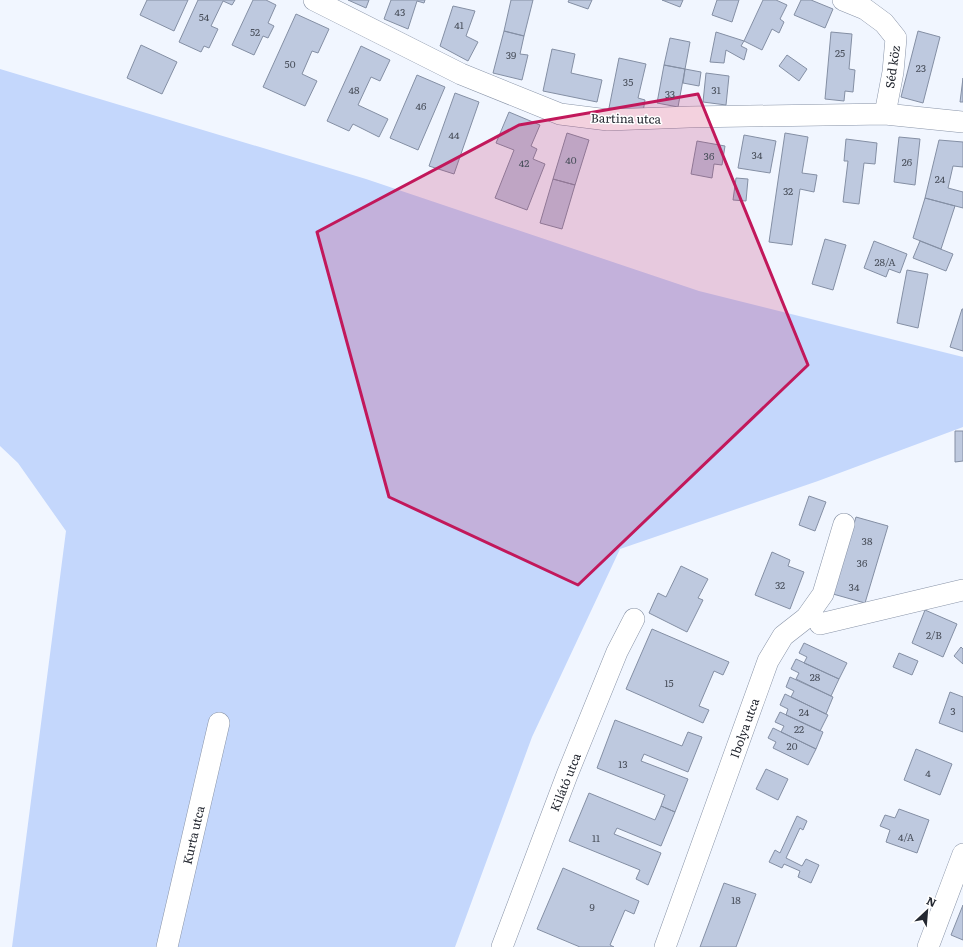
<svg xmlns="http://www.w3.org/2000/svg" width="963" height="947" font-family="Literata,serif">
<style>
.green{fill:#c4d7fc}
.building{fill:#bec9df;stroke:#848fa4}
.lines{fill:none;stroke-linecap:round;stroke-linejoin:round}
.street-casing{stroke:#8994a8;stroke-width:22}
.street{stroke:#fff;stroke-width:21}
.marked{fill:#c2185b;fill-opacity:0.2;stroke:#c2185b;stroke-width:3;stroke-linejoin:round}
.labels{text-anchor:middle;dominant-baseline:central;stroke-width:3;stroke-linejoin:round;paint-order:stroke}
.number-label{font-size:10px;fill:#4a505c}
.street-label{font-size:12px;fill:#242831;stroke:#fff}
</style>
<rect width="100%" height="100%" fill="#f1f6ff"/>
<path class="green" d="M0 69 366 179 699 291 963 357V427L818 481 620 549 532 737 455 947H12L66 531 18 463 0 446Z"/>
<path class="building" d="M147 0H188L174 31 140 15Z
M198 0H235L232 5 223 1 211 26 218 29 209 48 204 46 201 52 179 42Z
M253 0H266L276 5 268 23 274 26 268 38 263 36 254 55 232 45Z
M348 0H369L366 8Z
M391 0H425L424 3 417 1 408 29 384 19Z
M511 0H533L524 36 504 31Z
M569 0H592L588 9 568 2Z
M662 0H683L680 7Z
M717 0H739L732 22 712 15Z
M763 0H776L787 5 780 19 784 22 779 33 772 29 762 50 744 41Z
M801 0H811L833 9 825 28 794 15Z
M453 6 475 11 466 36 478 42 468 61 440 46Z
M296 14 329 29 318 53 312 51 302 74 317 81 305 106 263 87Z
M504 31 524 36 520 54 528 55 522 80 493 73Z
M918 31 940 37 923 103 901 97Z
M716 32 744 41 741 46 747 49 744 60 726 50 724 63 710 62Z
M831 32 852 34 849 69 855 70 853 92 845 91 844 101 825 99Z
M670 38 690 42 685 69 664 65Z
M141 45 177 62 162 94 127 78Z
M361 46 390 60 380 81 371 77 358 105 388 119 379 137 353 124 349 131 327 121Z
M552 49 575 54 571 73 602 80 597 102 543 91Z
M787 55 807 69 799 81 779 66Z
M619 58 646 64 638 98 645 100 643 112 609 108Z
M664 65 685 69 678 107 657 103Z
M685 69 701 72 699 86 683 83Z
M706 73 729 76 726 105 703 102Z
M417 75 445 87 418 150 390 138Z
M963 78V102H960Z
M455 93 479 102 454 174 429 166Z
M509 112 540 125 531 146 537 149 533 159 545 164 527 210 495 198 514 150 496 143Z
M567 133 589 140 575 185 553 179Z
M785 133 808 137 802 173 817 175 814 192 800 189 792 245 769 242Z
M744 135 776 141 770 173 738 168Z
M899 137 920 139 915 185 894 182Z
M846 139 877 143 875 164 864 163 859 204 843 202 848 161H844Z
M939 140 963 142V167L953 166 948 188 963 192V208L925 198Z
M697 141 725 146 722 165 714 164 712 178 691 174Z
M736 178 748 179 746 201 733 200Z
M553 179 575 185 562 229 540 223Z
M925 198 955 206 941 249 913 238Z
M825 239 846 245 833 290 812 284Z
M874 241 907 254 900 273 889 269 886 277 864 268Z
M920 241 953 254 946 271 913 258Z
M907 270 928 274 918 328 897 323Z
M962 309H963V351L950 347Z
M955 431H963V461L955 462Z
M809 496 826 502 815 531 799 525Z
M856 517 888 526 865 603 833 594Z
M772 552 790 560 788 566 804 572 790 609 755 595Z
M681 566 708 579 698 598 703 600 687 632 649 613 658 593 666 597Z
M925 610 957 624 943 657 912 643Z
M652 629 729 662 723 675 714 671 699 706 709 710 703 723 626 689Z
M804 643 847 663 839 679 804 663 807 657 799 653Z
M961 647 963 649V664L954 656Z
M899 653 918 661 912 675 893 667Z
M796 659 839 679 831 696 796 679 799 673 791 669Z
M790 677 833 697 826 714 791 697 794 691 786 687Z
M950 692 963 697V732L939 723Z
M785 694 828 715 820 731 786 715 788 709 780 705Z
M780 712 823 732 816 749 781 732 784 726 775 722Z
M615 720 682 746 688 732 702 737 688 772 644 754 641 761 688 779 675 812 661 806 665 795 597 768Z
M773 728 816 749 808 765 773 748 776 742 768 738Z
M916 749 952 764 940 795 904 780Z
M766 769 788 779 778 800 756 789Z
M589 793 655 820 661 806 675 812 661 846 617 828 614 834 661 853 648 885 636 879 640 870 569 841Z
M899 809 929 820 917 853 886 842 890 830 880 826 885 815 895 818Z
M797 816 807 821 803 830 800 828 786 858 802 866 806 859 819 865 811 883 798 877 800 871 784 864 782 868 769 862 775 850 780 853Z
M563 868 639 901 634 914 625 910 610 945 614 947H580L537 929Z
M724 883 756 894 736 947H700Z
M963 905V940L951 935Z"/>
<g class="lines">
<defs>
<path id="street" d="M314 0 461 74 560 114 608 120 689 117 885 114 963 122
M843 0 865 9 884 23 896 38 893 72 885 114
M820 624 963 590
M167 947 219 723
M502 947 567 775 617 652 634 619
M665 947 768 661 783 636 806 618 823 594 844 524
M928 947 963 854"/>
</defs>
<use href="#street" class="street-casing"/>
<use href="#street" class="street"/>
</g>
<path class="marked" d="M698 94 808 365 578 585 389 497 317 232 519 125Z"/>
<g class="labels">
<g class="number-label">
<text x="400" y="11">43</text>
<text x="204" y="16">54</text>
<text x="459" y="24">41</text>
<text x="255" y="31">52</text>
<text x="840" y="52">25</text>
<text x="511" y="54">39</text>
<text x="290" y="63">50</text>
<text x="921" y="67">23</text>
<text x="628" y="81">35</text>
<text x="354" y="89">48</text>
<text x="716" y="89">31</text>
<text x="670" y="93">33</text>
<text x="421" y="105">46</text>
<text x="454" y="134">44</text>
<text x="757" y="154">34</text>
<text x="709" y="155">36</text>
<text x="571" y="159">40</text>
<text x="907" y="161">26</text>
<text x="524" y="162">42</text>
<text x="940" y="178">24</text>
<text x="788" y="190">32</text>
<text x="885" y="261">28/A</text>
<text x="867" y="540">38</text>
<text x="862" y="562">36</text>
<text x="780" y="584">32</text>
<text x="854" y="586">34</text>
<text x="934" y="634">2/B</text>
<text x="815" y="676">28</text>
<text x="669" y="682">15</text>
<text x="953" y="710">3</text>
<text x="804" y="711">24</text>
<text x="799" y="728">22</text>
<text x="792" y="745">20</text>
<text x="623" y="763">13</text>
<text x="928" y="772">4</text>
<text x="906" y="836">4/A</text>
<text x="596" y="837">11</text>
<text x="736" y="899">18</text>
<text x="592" y="906">9</text>
</g>
<g class="street-label">
<text transform="translate(892 67) rotate(-82)">Séd köz</text>
<text transform="translate(626 118) rotate(1)">Bartina utca</text>
<text transform="translate(744 728) rotate(-70)">Ibolya utca</text>
<text transform="translate(565 782) rotate(-68)">Kilátó utca</text>
<text transform="translate(193 835) rotate(-77)">Kurta utca</text>
</g>
</g>
<g transform="translate(927 911) rotate(26)" stroke="#ffffff" stroke-width="3" paint-order="stroke">
<path d="M0-3L7 15L0 10L-7 15Z" fill="#242831"/>
<text y="-6" font-size="11" font-weight="bold" text-anchor="middle" fill="#242831">N</text>
</g>
</svg>
